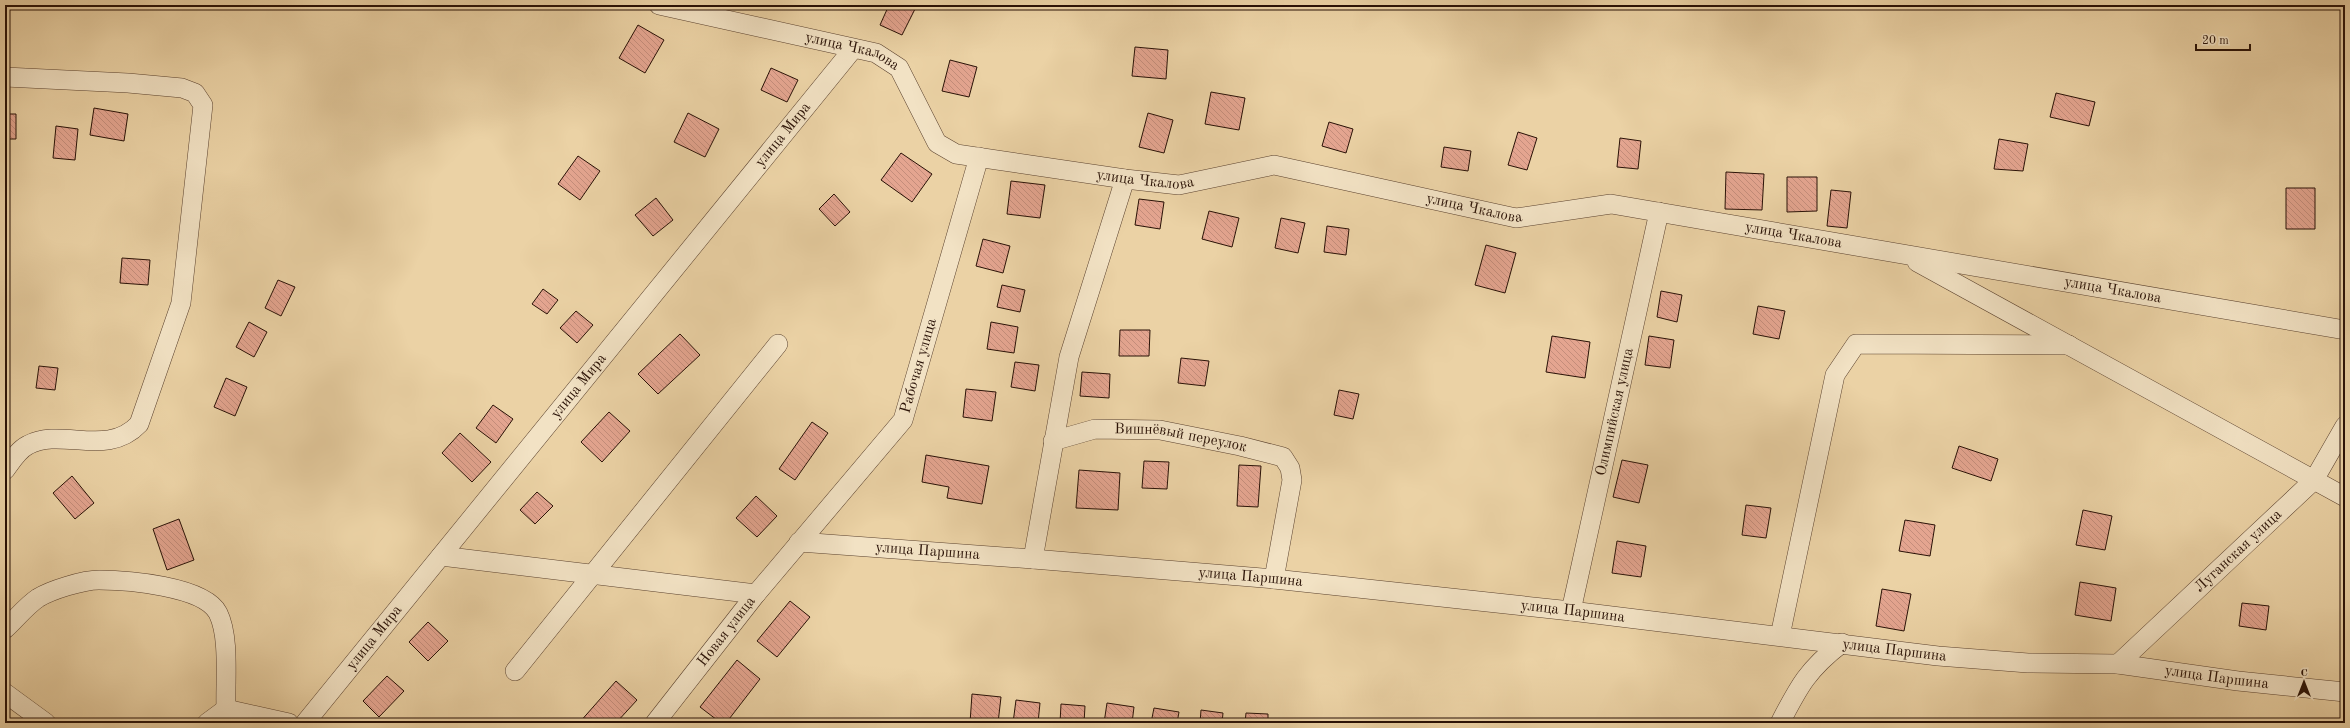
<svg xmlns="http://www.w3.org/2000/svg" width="2350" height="728" font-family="'Old Standard TT',serif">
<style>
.building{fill:url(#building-back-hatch);stroke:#291106}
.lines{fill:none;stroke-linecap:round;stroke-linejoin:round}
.minor-casing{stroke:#5a412e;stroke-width:20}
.minor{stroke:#f2e2c4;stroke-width:19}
.labels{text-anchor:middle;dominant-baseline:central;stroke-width:3.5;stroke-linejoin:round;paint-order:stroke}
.street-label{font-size:15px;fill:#291106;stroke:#f2e2c4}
</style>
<defs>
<pattern id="building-back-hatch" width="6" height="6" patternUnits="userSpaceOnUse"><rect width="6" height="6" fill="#e4a590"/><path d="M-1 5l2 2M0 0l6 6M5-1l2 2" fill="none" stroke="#c48d7b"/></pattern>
</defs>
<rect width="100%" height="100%" fill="#ebd2a5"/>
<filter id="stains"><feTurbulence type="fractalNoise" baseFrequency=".005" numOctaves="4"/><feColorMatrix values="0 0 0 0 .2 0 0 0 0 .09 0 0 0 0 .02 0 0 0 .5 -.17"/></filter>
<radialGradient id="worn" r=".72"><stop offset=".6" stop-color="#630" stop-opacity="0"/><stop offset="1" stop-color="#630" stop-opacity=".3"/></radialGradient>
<path class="building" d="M889 5H917L902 35 880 25Z
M638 25 664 40 645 73 619 58Z
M1135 47 1168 50 1166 79 1132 76Z
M950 60 977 67 969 97 942 91Z
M771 68 798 80 787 102 761 90Z
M1211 92 1245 98 1239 130 1205 124Z
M2056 93 2095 102 2089 126 2050 117Z
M94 108 128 114 124 141 90 135Z
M688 113 719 129 705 157 674 142Z
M1148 113 1173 120 1164 153 1139 147Z
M5 114H16V139H5Z
M1329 122 1353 129 1346 153 1322 146Z
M56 126 78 129 75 160 53 158Z
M1518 132 1537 138 1527 170 1508 165Z
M1620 138 1641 141 1638 169 1617 167Z
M1999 139 2028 144 2023 171 1994 169Z
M1444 147 1471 151 1468 171 1441 167Z
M901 153 932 174 912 202 881 180Z
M578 156 600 171 580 200 558 184Z
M1726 172 1764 174 1762 210 1725 209Z
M1787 177H1817V211L1787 212Z
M1011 181 1045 185 1040 218 1007 214Z
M2286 188H2315V229H2286Z
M1831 190 1851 192 1847 228 1827 226Z
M834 194 850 212 835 226 819 209Z
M656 198 673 220 653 236 635 215Z
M1139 199 1164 202 1160 229 1135 225Z
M1209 211 1239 218 1232 247 1202 239Z
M1281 218 1305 223 1298 253 1275 248Z
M1327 226 1349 229 1346 255 1324 252Z
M983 239 1010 246 1003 273 976 266Z
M1486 245 1516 253 1505 293 1475 285Z
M122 258 150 260 148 285 120 283Z
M278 280 295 287 281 316 265 308Z
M1002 285 1025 290 1020 312 997 307Z
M543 289 558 300 547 314 532 304Z
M1661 291 1682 295 1677 322 1657 317Z
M1758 306 1785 311 1779 339 1753 334Z
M576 311 593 325 577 343 560 328Z
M249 322 267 332 254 357 236 347Z
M991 322 1018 327 1014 353 987 349Z
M1120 330H1150L1149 356H1119Z
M680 334 700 355 658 394 638 374Z
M1552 336 1590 342 1585 378 1546 372Z
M1649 336 1674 340 1670 368 1645 365Z
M1181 358 1209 361 1205 386 1178 383Z
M1015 362 1039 365 1035 391 1011 387Z
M39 366 58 368 55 390 36 388Z
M1082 372 1110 374 1109 398 1080 396Z
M226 378 247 387 235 416 214 407Z
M966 389 996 392 992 421 963 417Z
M1339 390 1359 394 1353 419 1334 415Z
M493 405 513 419 496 443 476 428Z
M609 412 630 431 602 462 581 442Z
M812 422 828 433 795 480 779 469Z
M460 433 491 462 472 482 442 453Z
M1959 446 1998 459 1991 481 1952 468Z
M926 455 989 466 982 504 947 498 949 487 922 482Z
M1622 460 1648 465 1639 503 1613 497Z
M1144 461 1169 462 1167 489 1142 488Z
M1239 465 1261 466 1258 507 1237 506Z
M1079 470 1120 473 1118 510 1076 508Z
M72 476 94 503 75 519 53 493Z
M537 492 553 506 535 524 520 510Z
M756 496 777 516 757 537 736 518Z
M1746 505 1771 508 1766 538 1742 535Z
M2083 510 2112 516 2105 550 2076 545Z
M179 519 194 560 167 570 153 529Z
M1905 520 1935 525 1930 556 1899 551Z
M1617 541 1646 546 1641 577 1612 573Z
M2080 582 2116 588 2111 621 2075 615Z
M1882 589 1911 594 1904 631 1876 626Z
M790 601 810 617 777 657 757 641Z
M2242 603 2269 606 2266 630 2239 626Z
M428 622 448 641 428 661 409 642Z
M737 660 760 679 726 723H721L700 707Z
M387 676 404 691 379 717 363 701Z
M616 681 637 700 616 723H579Z
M972 694 1001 697 998 723H970Z
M1016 700 1040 703 1038 723H1013Z
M1107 703 1134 707 1132 723H1104Z
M1061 704 1085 706 1084 723H1060Z
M1154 708 1179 712 1177 723H1151Z
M1201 710 1223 713 1222 723H1200Z
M1246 713 1268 714V723H1245Z"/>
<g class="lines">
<defs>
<g id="minor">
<path id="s1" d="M659 5 876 53 899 68 937 143 956 154 1125 179 1179 185 1274 165 1516 218 1611 204 2345 330"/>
<path d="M5 77 128 83 182 88 195 93 203 105 181 303 139 424C107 458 62 427 28 445 18 450 11 462 5 470"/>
<path d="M1917 262 2345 497"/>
<path id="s2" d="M1053 441 1095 429 1160 430 1240 446 1283 457 1290 468 1292 480 1274 579"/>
<path id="s3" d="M799 542 1033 559 1274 579 1571 611 1938 656 2028 663 2118 664 2238 681 2345 692"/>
<path d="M441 556 756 594"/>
<path d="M1033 559 1069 357 1125 179"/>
<path id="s4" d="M1571 611 1659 212"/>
<path d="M5 629C15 620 26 606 38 598 51 590 83 580 99 580 126 580 204 586 218 613 230 637 225 681 226 709"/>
<path d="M1780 636 1835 375 1856 344 2069 345"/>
<path id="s5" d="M2118 664 2314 480 2345 426"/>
<path d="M515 671 778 344"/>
<path d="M5 693 46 723"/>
<path d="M207 723 226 709 289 723"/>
<path id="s6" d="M305 723 853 49"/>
<path id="s7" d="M655 723 756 594 903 420 979 157"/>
<path d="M1780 723C1799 686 1808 669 1842 643"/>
</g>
</defs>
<use href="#minor" class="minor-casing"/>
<use href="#minor" class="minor"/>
</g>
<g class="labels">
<g class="street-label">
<text stroke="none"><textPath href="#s1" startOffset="199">улица Чкалова</textPath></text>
<text stroke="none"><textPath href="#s6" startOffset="758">улица Мира</textPath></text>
<text stroke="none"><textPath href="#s1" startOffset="547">улица Чкалова</textPath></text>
<text stroke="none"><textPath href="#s1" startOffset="883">улица Чкалова</textPath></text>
<text stroke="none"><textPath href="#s1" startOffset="1207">улица Чкалова</textPath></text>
<text stroke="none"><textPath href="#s1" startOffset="1531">улица Чкалова</textPath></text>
<text stroke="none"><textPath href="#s7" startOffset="448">Рабочая улица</textPath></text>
<text stroke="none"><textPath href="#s6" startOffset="434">улица Мира</textPath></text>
<text stroke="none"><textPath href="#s4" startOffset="204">Олимпийская улица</textPath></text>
<text stroke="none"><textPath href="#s2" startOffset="130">Вишнёвый переулок</textPath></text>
<text stroke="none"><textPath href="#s3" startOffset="129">улица Паршина</textPath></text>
<text stroke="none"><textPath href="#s5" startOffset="165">Луганская улица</textPath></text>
<text stroke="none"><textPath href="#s3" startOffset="453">улица Паршина</textPath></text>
<text stroke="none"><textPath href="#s3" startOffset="777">улица Паршина</textPath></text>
<text stroke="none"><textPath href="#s7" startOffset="116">Новая улица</textPath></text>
<text stroke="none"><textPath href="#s6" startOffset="110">улица Мира</textPath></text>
<text stroke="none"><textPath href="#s3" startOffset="1101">улица Паршина</textPath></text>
<text stroke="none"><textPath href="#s3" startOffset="1425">улица Паршина</textPath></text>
</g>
</g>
<rect width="2350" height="728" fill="none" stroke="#ebd2a5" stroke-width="20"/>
<rect x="6" y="6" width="2338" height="716" fill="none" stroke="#291106" stroke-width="2"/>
<rect x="10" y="10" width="2330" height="708" fill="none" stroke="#291106"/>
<g transform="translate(2304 682)" stroke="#f2e2c4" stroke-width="3" paint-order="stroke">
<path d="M0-3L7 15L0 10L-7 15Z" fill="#291106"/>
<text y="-6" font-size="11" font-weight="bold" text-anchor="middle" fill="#291106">С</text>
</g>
<path d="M2196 44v6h54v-6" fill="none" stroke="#291106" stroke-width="2"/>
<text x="2202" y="44" font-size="12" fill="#291106" stroke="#f2e2c4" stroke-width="3" paint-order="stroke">20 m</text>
<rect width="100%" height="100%" filter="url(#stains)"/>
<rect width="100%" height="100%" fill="url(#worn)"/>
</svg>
